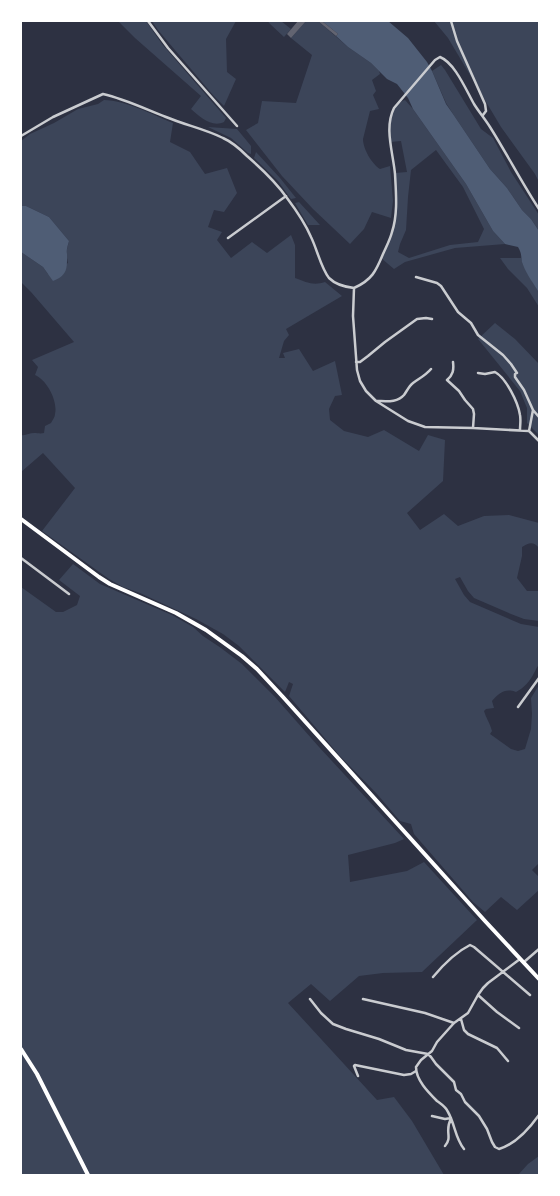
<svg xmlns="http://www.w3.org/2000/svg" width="560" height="1196" font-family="'Public Sans',sans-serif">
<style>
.green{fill:#3c4559;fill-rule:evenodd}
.water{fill:#4f5d75}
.building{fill:#626471}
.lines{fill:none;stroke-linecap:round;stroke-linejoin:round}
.minor{stroke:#caccd0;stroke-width:2.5}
.primary{stroke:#fff;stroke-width:4}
</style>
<rect width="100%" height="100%" fill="#2d3142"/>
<path class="green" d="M118 21H146L162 44 226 118 224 122C212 128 200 117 191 109L201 96 135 38Z
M152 21H236L226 39 227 72 236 79 224 106 213 95 158 30Z
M268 21H281L291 29 284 37 269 23Z
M306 21H318L348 47 371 63 379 71 380 74 372 80 376 91 373 95 379 109 370 111 363 139C363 149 372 164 380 169L390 166 393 201 391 218 372 212 364 229 350 244 313 209 282 176 246 130 258 123 262 101 296 103 312 55 291 38Z
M434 21H539V182L535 174 501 127 448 38Z
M441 65 445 70 481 129 493 138 511 172 539 215V231L531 219 522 210 507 188 490 169 453 114 446 103 432 71Z
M104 100C125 100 153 115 173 123L170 142 190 152 205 174 227 168 237 193 224 212 214 210 208 227 222 232 217 240 231 258 252 242 267 253 291 235 295 245V278C306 282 313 286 325 282L342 296 286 329 289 335 284 341 279 358H285L283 353 299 349 313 371 335 361 342 395 335 396 329 409 330 420 344 431 368 437 384 430 419 451 428 435 445 440 443 481 407 513 420 530 444 514 458 526 484 516 509 515 539 523V548C533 541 529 543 522 547V556L517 578 527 591H539V621L524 619 511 614 474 598 468 591 460 577 455 579 464 595 470 602 521 624 539 627V665C536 668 536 670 534 673 530 681 524 688 516 692 505 688 499 693 492 701L494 708 486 709 484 711C486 718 490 723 492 731L490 734 511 749 518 751 525 749 531 729 532 714 531 698 539 685V863L532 870 539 877V890L517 910 501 897 485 912 473 902 414 834 411 824 400 821 377 794 339 755 289 696 293 684 289 682 285 692 239 646 223 634 196 619 140 593 123 587 109 579 42 531 75 488 43 453 21 472V435C26 436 29 433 34 433 38 433 40 434 44 433L45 426 51 423C52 421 55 417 55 414 58 401 47 380 35 375L38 367 32 360 74 342 31 292 21 282V252L43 267 48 274 68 263 66 253 69 241 49 217 26 206H21V141L30 134 54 123 78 109 98 104Z
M405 100 413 109 466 184 493 231 505 244 455 248 405 262 394 269 381 258 393 231 396 202 395 173 407 172 401 141 390 142C390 126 387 107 405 100ZM436 150 463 187 484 229 478 242 450 245 409 258 398 252 400 244 406 230 408 197 411 170Z
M208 127 237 129 251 146V154L248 153 231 138Z
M256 152 280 178 296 198 291 199 278 181 254 158Z
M299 202 320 225H308L295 203Z
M500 258H521L523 265 539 293V307L527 288 508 269Z
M495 323 515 339 539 364V435L527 423V408L520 391 478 339Z
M73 564 100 584 172 615 193 627 203 636 221 648 242 664 275 697 319 747 404 839 395 843 348 855 350 882 407 871 424 862 477 920 422 972 383 973 359 976 330 1001 311 984 288 1003 377 1100 394 1097 412 1121 444 1175H21V587L56 612H63L77 605 80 596 59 580Z
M539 1156V1175H518L528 1164Z"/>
<path class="water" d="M322 21H388L408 38 427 62 432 71 446 104 453 114 490 169 507 188 522 210 531 219 539 231V293C534 284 527 275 523 265 520 258 523 255 518 247L505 244 493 231 466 184 413 109 408 98 397 84 387 79 371 63 348 47 336 36 338 34Z
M21 206H26L49 217 69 241C68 245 66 250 67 254 67 268 68 275 53 281L43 267 21 252Z"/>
<path class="building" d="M298 21H306L291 38 287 34Z
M318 21H322L338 34 336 36Z"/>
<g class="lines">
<path class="minor" d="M148 21 168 48 237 126
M451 21 457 41 485 104 486 111 483 115
M21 136 53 117 103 94C125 99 145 109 166 117 185 125 205 129 223 138 232 142 240 149 247 156 262 169 276 182 287 198 296 210 305 223 311 237 317 249 321 268 329 278 336 285 345 287 354 288
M539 209C522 183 507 154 490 127 485 119 479 112 474 104 466 90 455 63 440 57L435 60 394 108C384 128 393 152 395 174 396 193 398 214 392 232 390 240 386 247 383 254 376 271 372 280 354 288L353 316 357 370 360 381 366 391 376 401 408 421 425 427 473 428 529 431 539 441
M228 238 286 196
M416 277 437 283 441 286 458 312 471 323 478 335 503 355 511 364 517 373 515 374V377L524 390 533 410 529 431
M356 362H360L368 356 385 342 417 319 426 318 432 319
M453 362C454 370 453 375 447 380L459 391 465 400 473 409 474 414 473 428
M478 373 485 374 495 372C506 378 518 402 520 415 521 420 520 425 520 430
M376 401C386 401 397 403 404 395 407 391 409 386 413 383 420 378 426 375 431 369
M533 410 539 417
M21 558 69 594
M518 707 539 678
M524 962 539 949
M433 977C443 965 456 952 470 945L474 947 530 995
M478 995 497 1012 519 1028
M310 999 321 1013 333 1024 346 1029 379 1039 406 1050 428 1054 431 1057 436 1064 454 1082 456 1090 461 1094 465 1102 479 1116 487 1129 492 1142 495 1147 499 1149C516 1144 529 1129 539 1115
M363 999 425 1013 454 1023
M461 1019 464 1030 468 1034 497 1048 508 1061
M358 1076 354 1066 355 1065 404 1075 411 1074 416 1071
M432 1116 445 1119 451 1118
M445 1146C453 1137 444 1131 451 1119
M464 1149C455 1138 455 1124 448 1112 446 1107 441 1104 437 1101 428 1092 416 1080 416 1067L421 1060 432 1051 437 1042 454 1023 468 1013 478 995 483 988 488 983 520 959"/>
<path class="primary" d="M21 519 99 577 110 584 176 613 206 630 242 656 257 669 283 697 485 921 539 979
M21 1049 37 1074 88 1175"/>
</g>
<rect width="560" height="1196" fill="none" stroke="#ffffff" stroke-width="44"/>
</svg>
